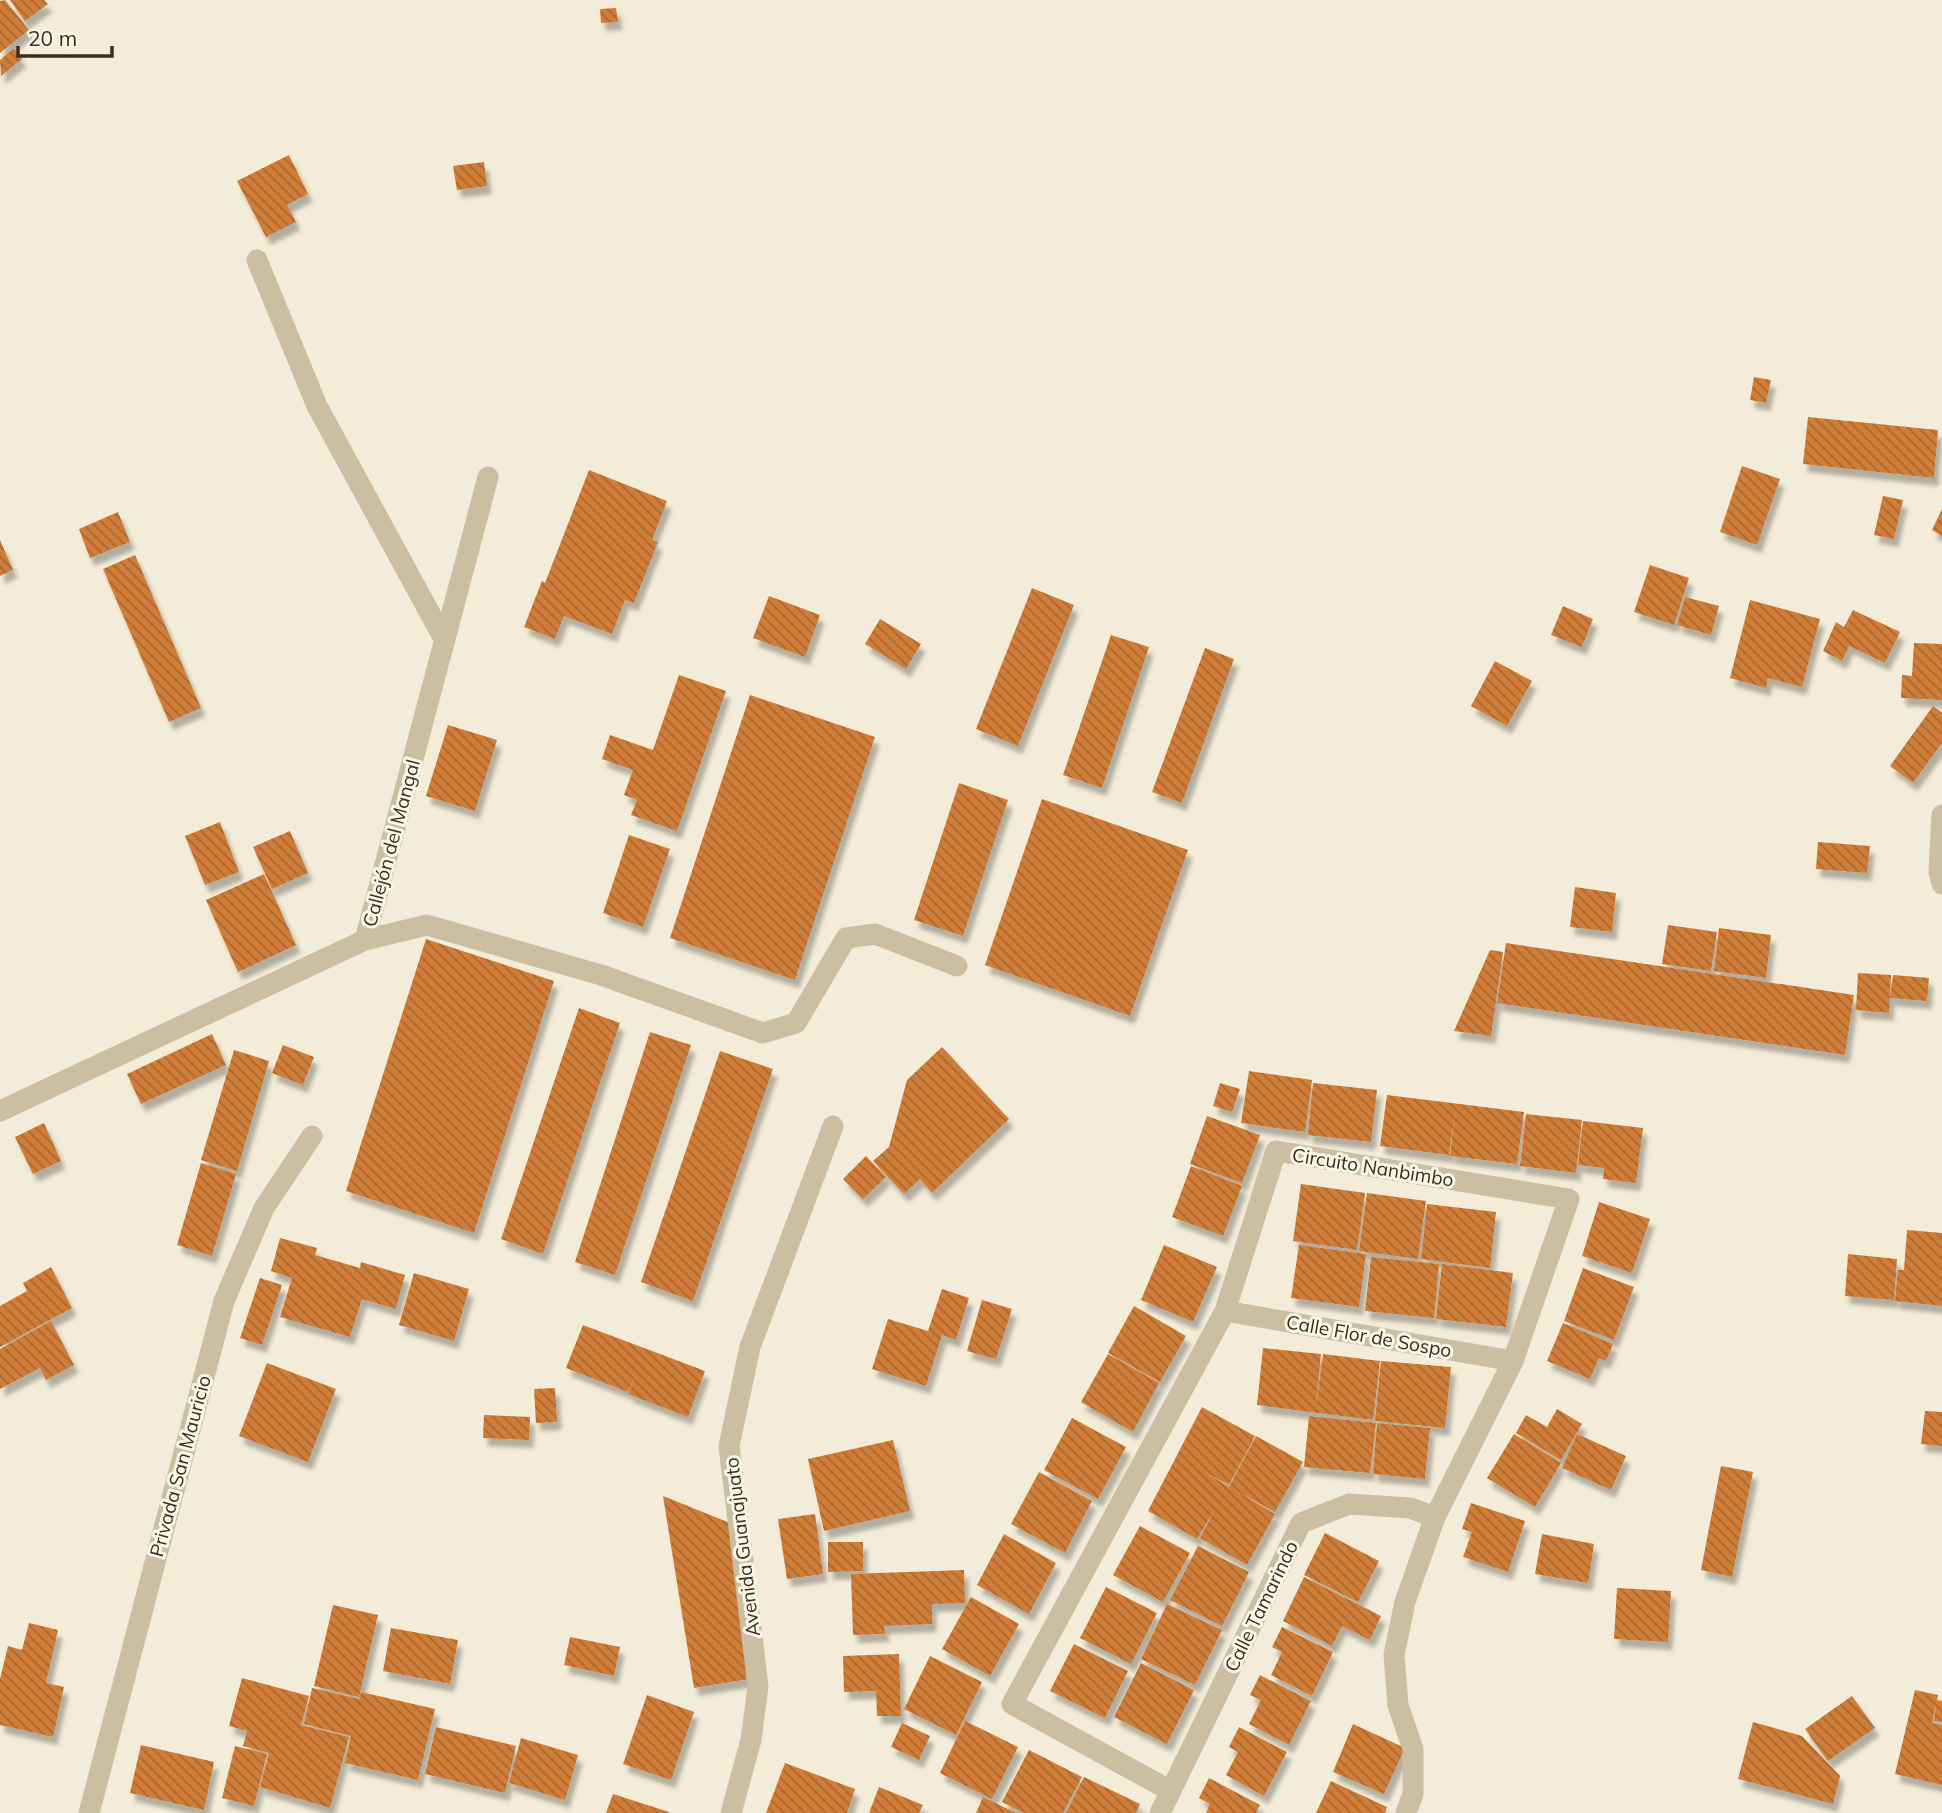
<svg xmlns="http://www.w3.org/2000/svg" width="1942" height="1813" font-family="Mulish,sans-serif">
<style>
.building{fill:url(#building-back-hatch);filter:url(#shadow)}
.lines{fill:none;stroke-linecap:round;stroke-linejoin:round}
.street{stroke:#ccbea3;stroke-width:21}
.labels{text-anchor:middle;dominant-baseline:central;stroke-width:6;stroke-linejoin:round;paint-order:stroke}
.street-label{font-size:19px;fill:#362e26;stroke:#fbf5e4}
</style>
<defs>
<pattern id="building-back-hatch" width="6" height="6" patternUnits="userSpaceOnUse" patternTransform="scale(1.75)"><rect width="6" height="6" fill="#d07d39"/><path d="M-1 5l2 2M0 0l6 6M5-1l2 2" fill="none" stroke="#aa6730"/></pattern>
<filter id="shadow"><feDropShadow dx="4.5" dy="8" stdDeviation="2" flood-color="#0004"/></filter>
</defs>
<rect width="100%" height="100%" fill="#f3ecd8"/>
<path class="building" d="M5 0 29 30 0 53V1Z
M10 0H44L48 4 25 21Z
M616 8 618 22 601 23 600 9Z
M14 48 22 59 1 76 0 60Z
M289 155 308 194 287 205 296 222 266 237 237 181Z
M484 162 487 186 457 190 453 166Z
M1754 377 1771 380 1766 403 1750 400Z
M1808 417 1938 430 1934 478 1803 464Z
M1742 466 1780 479 1757 545 1720 532Z
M589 470 667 501 652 540 658 542 634 603 625 600 612 634 564 616 555 639 524 627 542 581 545 583Z
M1883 496 1903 500 1894 539 1874 535Z
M1942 509V536L1932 530Z
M118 512 130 542 90 558 79 529Z
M0 540 13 570 0 576Z
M135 555 201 708 169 722 103 569Z
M1650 565 1689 578 1674 625 1634 612Z
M1032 588 1074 605 1018 746 976 729Z
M769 596 820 615 805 657 753 638Z
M1685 597 1719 606 1711 635 1677 625Z
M1750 600 1820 619 1802 687 1768 678 1766 688 1730 678Z
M1563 606 1593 619 1582 647 1551 635Z
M1853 610 1900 632 1885 663 1849 646 1842 661 1823 651 1836 622 1844 627Z
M880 619 921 644 906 669 865 644Z
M1111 635 1149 647 1102 788 1063 775Z
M1914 643 1942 644V700L1901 698 1902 675 1912 676Z
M1205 648 1234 659 1182 803 1152 792Z
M1495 661 1532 681 1507 726 1471 706Z
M679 675 726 691 677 831 631 815 637 800 624 795 633 770 602 759 610 735 653 750Z
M750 695 875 737 795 980 670 938Z
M1933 706 1942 713V743L1913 783 1890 766Z
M448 725 497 740 475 811 426 796Z
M959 783 1008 800 963 936 914 920Z
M1042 799 1188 850 1130 1016 985 965Z
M220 822 239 872 205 885 185 836Z
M290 831 308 873 272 889 253 847Z
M629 835 670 849 643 927 603 913Z
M1818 842 1870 846 1867 873 1816 869Z
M264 874 296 945 238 972 206 900Z
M1575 887 1616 893 1612 932 1570 927Z
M1668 925 1717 932 1711 971 1662 964Z
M1719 928 1771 935 1766 978 1714 971Z
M426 939 554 981 474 1233 346 1191Z
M1506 943 1854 995 1845 1055 1497 1003Z
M1490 950 1503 952 1491 1036 1454 1031Z
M1858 973 1891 975 1889 1013 1856 1010Z
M1893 975 1929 978 1927 1001 1890 998Z
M579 1008 620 1023 543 1254 501 1239Z
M650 1032 691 1045 615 1275 575 1262Z
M212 1034 226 1065 141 1104 127 1074Z
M283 1045 314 1057 303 1085 272 1073Z
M942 1047 1009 1119 932 1193 920 1179 904 1194 873 1161 889 1147 907 1080Z
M234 1050 269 1061 237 1171 201 1160Z
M720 1051 773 1069 693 1301 641 1282Z
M1249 1071 1312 1080 1305 1132 1241 1123Z
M1220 1083 1240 1089 1232 1112 1213 1106Z
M1313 1083 1377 1090 1371 1142 1308 1135Z
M1387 1095 1524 1112 1517 1164 1450 1156 1455 1112 1449 1155 1380 1146Z
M1526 1114 1582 1120 1576 1173 1520 1166Z
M1207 1116 1260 1135 1242 1183 1190 1164Z
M1583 1121 1643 1128 1636 1183 1603 1179 1604 1168 1578 1165Z
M44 1123 61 1161 33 1174 15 1137Z
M866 1156 886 1177 863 1199 843 1179Z
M201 1163 236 1174 212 1256 177 1245Z
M1191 1166 1242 1186 1223 1236 1172 1217Z
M1301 1184 1365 1193 1357 1250 1293 1241Z
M1367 1193 1426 1201 1418 1259 1359 1251Z
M1599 1202 1650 1219 1632 1273 1582 1256Z
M1427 1204 1496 1212 1490 1268 1421 1259Z
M1907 1230 1942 1233V1306L1895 1301 1898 1270H1904Z
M280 1238 317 1248 315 1255 360 1268 361 1262 405 1275 396 1309 362 1299 350 1337 280 1317 292 1278 271 1271Z
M1164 1245 1217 1267 1193 1322 1141 1300Z
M1299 1245 1366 1254 1359 1307 1291 1298Z
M1848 1254 1897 1259 1894 1300 1845 1296Z
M1371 1257 1439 1264 1434 1318 1365 1311Z
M1442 1264 1513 1273 1506 1327 1436 1319Z
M51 1267 72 1308 0 1347V1306L27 1291 23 1283Z
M1583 1268 1634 1287 1614 1340 1564 1321Z
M414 1273 469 1289 454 1341 399 1325Z
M260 1278 282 1285 262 1345 240 1338Z
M942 1289 969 1298 956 1340 942 1335 926 1386 872 1369 888 1319 928 1331Z
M982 1300 1012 1309 996 1359 967 1351Z
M1134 1306 1186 1336 1160 1382 1108 1353Z
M51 1321 74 1365 46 1380 40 1368 0 1389V1349Z
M1563 1323 1613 1344 1606 1361 1599 1358 1590 1379 1547 1361Z
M583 1325 705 1371 688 1417 628 1394 636 1374 628 1392 566 1368Z
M1263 1348 1321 1354 1316 1406 1323 1354 1380 1361 1373 1420 1257 1405Z
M1108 1354 1159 1383 1133 1432 1081 1402Z
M1381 1361 1451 1367 1445 1428 1375 1421Z
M267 1363 336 1389 308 1462 239 1436Z
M555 1388 557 1422 536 1423 534 1389Z
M1202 1407 1255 1436 1229 1485 1204 1472 1275 1514 1247 1565 1200 1538 1215 1509 1197 1539 1148 1511Z
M1557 1409 1582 1424 1561 1460 1516 1433 1526 1415 1547 1427Z
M1925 1411 1942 1412V1446L1921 1444Z
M484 1415 530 1417 529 1440 483 1438Z
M1309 1416 1376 1423 1370 1473 1304 1467Z
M1072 1418 1126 1447 1098 1499 1044 1470Z
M1377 1423 1430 1428 1425 1479 1373 1474Z
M1514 1434 1561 1463 1535 1507 1487 1478Z
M1577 1434 1626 1456 1611 1490 1562 1468Z
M1256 1436 1303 1462 1275 1512 1229 1487Z
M893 1440 910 1511 824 1531 808 1459Z
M1721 1466 1753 1472 1732 1577 1701 1570Z
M1039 1472 1092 1501 1065 1553 1011 1524Z
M663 1496 730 1523 755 1678 694 1688Z
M1471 1503 1525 1521 1508 1572 1463 1557 1472 1532 1462 1529Z
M815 1514 823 1574 787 1579 778 1519Z
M1140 1526 1190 1553 1163 1602 1113 1575Z
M1325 1533 1379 1561 1358 1602 1304 1575Z
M1004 1534 1056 1563 1029 1614 977 1585Z
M1542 1534 1594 1544 1588 1583 1535 1574Z
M828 1542H863V1571L828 1572Z
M1198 1546 1249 1572 1222 1626 1170 1600Z
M964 1570 965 1603 932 1604V1624L884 1626 885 1634 853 1635 851 1574Z
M1304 1577 1381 1616 1370 1640 1342 1626 1332 1646 1283 1621Z
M1106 1587 1157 1613 1131 1664 1080 1638Z
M1617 1588 1671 1591 1668 1642 1614 1639Z
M971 1597 1019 1624 990 1676 942 1649Z
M1167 1604 1222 1630 1195 1685 1141 1659Z
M333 1605 378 1615 359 1697 314 1686Z
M29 1623 58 1630 46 1683 64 1687 53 1737 0 1725V1679L8 1646 22 1650Z
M1282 1627 1333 1652 1312 1696 1271 1675 1282 1652 1272 1647Z
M391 1628 458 1640 450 1684 383 1671Z
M570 1637 620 1647 614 1676 564 1665Z
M1074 1644 1128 1671 1105 1718 1050 1691Z
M899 1654 901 1716H877L876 1691 844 1692 843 1656Z
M930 1656 982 1682 956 1735 904 1709Z
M1141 1663 1194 1690 1167 1744 1114 1717Z
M1260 1675 1311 1701 1289 1745 1249 1724 1261 1700 1250 1695Z
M242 1678 309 1696 301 1725 349 1737 330 1808 260 1787 269 1753 243 1746 247 1731 229 1726Z
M312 1688 359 1699 361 1692 435 1709 418 1780 345 1763 351 1736 304 1724Z
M1915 1690 1938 1695 1937 1700 1942 1701V1722L1934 1721 1936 1703 1932 1723 1942 1725V1785L1895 1774Z
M647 1695 694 1712 671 1780 623 1764Z
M1852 1696 1875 1728 1828 1761 1805 1729Z
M965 1721 1018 1747 992 1799 940 1773Z
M1753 1722 1802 1736 1840 1776 1833 1804 1738 1779Z
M902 1723 930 1736 919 1760 891 1747Z
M1353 1724 1405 1748 1384 1794 1333 1772Z
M436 1727 516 1746 505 1793 425 1774Z
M1239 1727 1287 1752 1264 1796 1226 1775 1238 1752 1229 1747Z
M521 1738 578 1755 565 1800 509 1783Z
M141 1745 214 1762 204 1810 130 1793Z
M235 1746 267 1754 254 1806 222 1798Z
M1029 1750 1082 1777 1063 1813H1024L1002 1802Z
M785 1763 855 1789 847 1813H766Z
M1084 1777 1140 1804 1136 1813H1066Z
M1209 1778 1260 1805 1256 1813H1206L1210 1804 1199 1798Z
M1331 1781 1387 1807 1385 1813H1316Z
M879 1787 923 1805 919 1813H869Z
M613 1794 669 1812V1813H606Z
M983 1797 1016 1813H976Z"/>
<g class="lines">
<path class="street" d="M257 260 317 406 444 639
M1942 815 1939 871 1942 884
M365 940 488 477
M0 1111 365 940 427 925 601 975 763 1033 796 1023 846 938 875 934 957 966
M1225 1311 1513 1361
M1171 1791 1012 1704 1225 1311 1276 1151 1569 1199 1513 1361 1435 1517 1405 1602 1394 1655 1398 1705 1413 1749V1794L1406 1813
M89 1813 224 1301 264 1208 312 1136
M731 1813 751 1740 758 1686 729 1446 750 1347 833 1126
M1160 1813 1301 1523 1349 1504 1410 1508 1435 1517"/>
</g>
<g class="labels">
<g class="street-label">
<text transform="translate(391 843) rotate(-75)">Callejón del Mangal</text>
<text transform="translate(1373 1167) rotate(9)">Circuito Nanbimbo</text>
<text transform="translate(1369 1336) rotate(10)">Calle Flor de Sospo</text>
<text transform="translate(180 1466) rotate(-75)">Privada San Mauricio</text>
<text transform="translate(742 1547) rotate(-97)">Avenida Guanajuato</text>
<text transform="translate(1261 1606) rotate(-64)">Calle Tamarindo</text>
</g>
</g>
<path d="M18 46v10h94v-10" fill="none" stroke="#362e26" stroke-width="3.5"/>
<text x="28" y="46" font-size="21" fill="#362e26" stroke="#fbf5e4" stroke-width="5" paint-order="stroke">20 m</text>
</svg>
